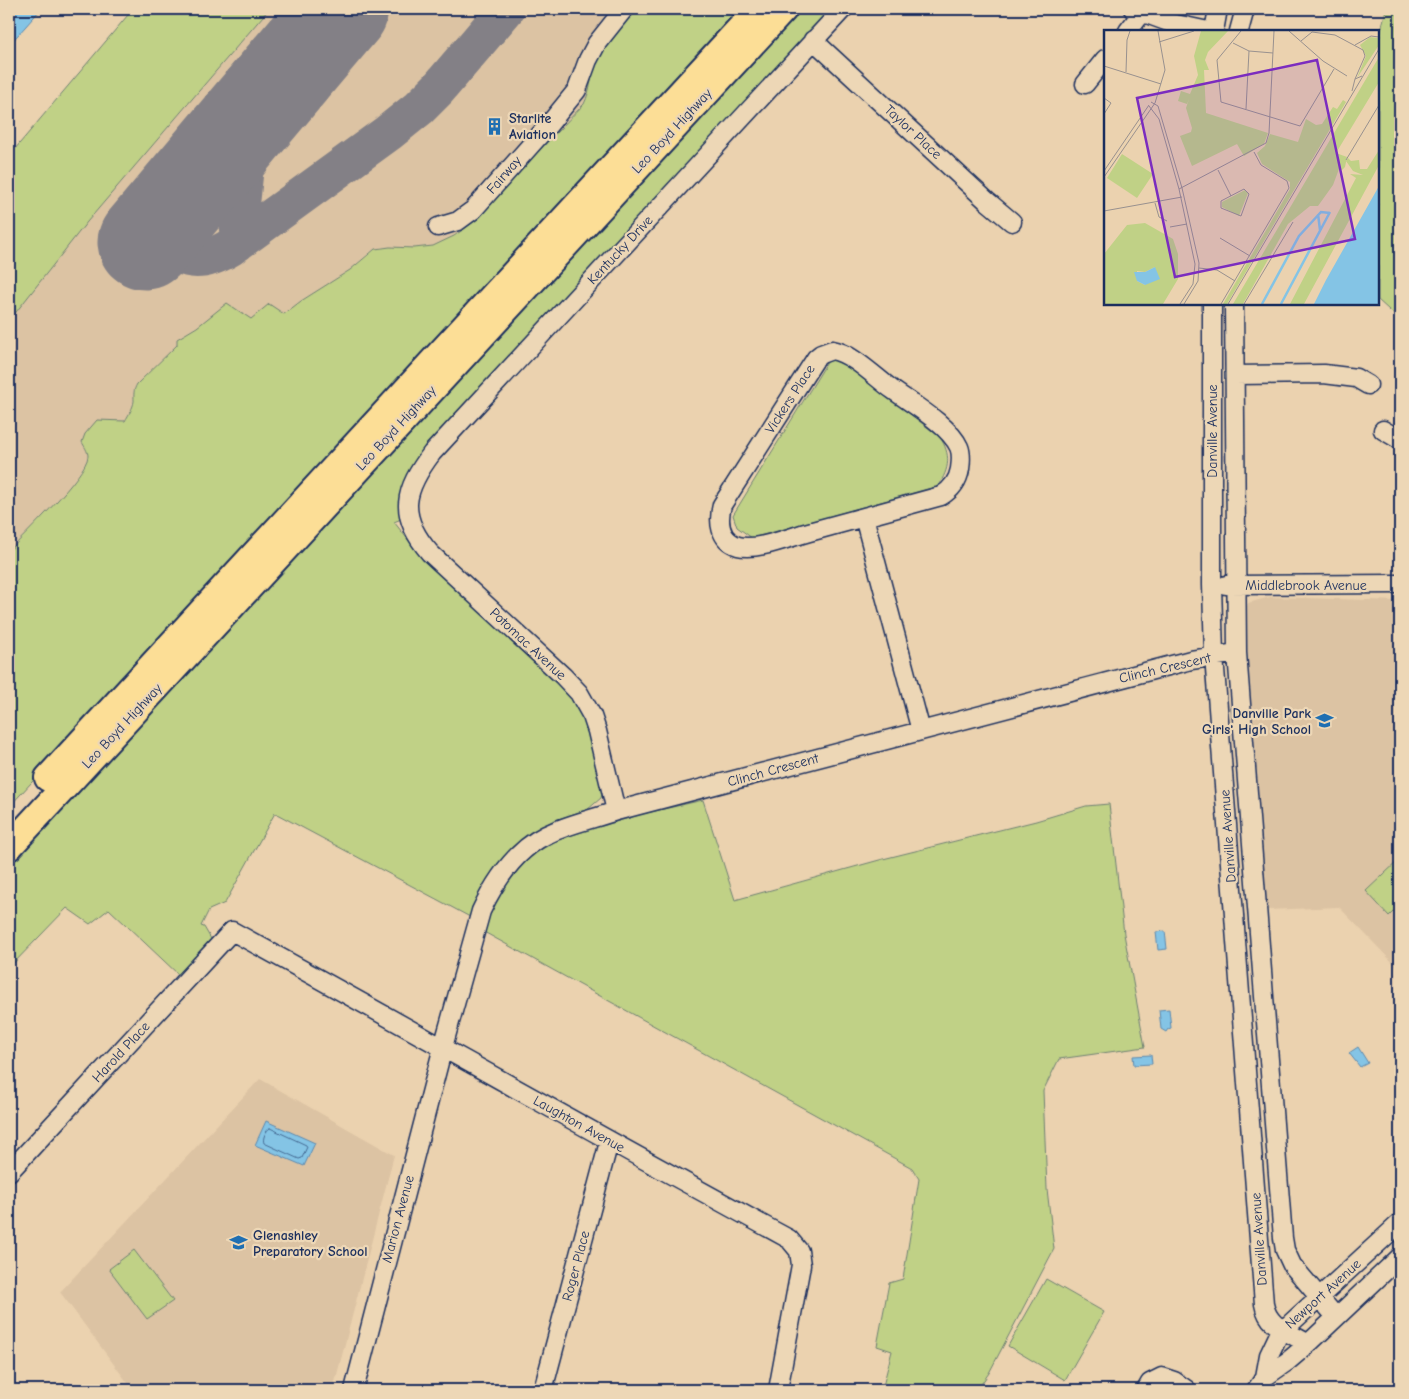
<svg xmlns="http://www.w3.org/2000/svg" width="1409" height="1399" font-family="'Comic Neue',sans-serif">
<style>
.built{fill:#dcc3a3}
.green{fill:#c0d186;stroke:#6e8072}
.water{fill:#84c4e5;stroke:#5a88af}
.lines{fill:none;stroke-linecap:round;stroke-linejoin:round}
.shore{stroke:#456b94;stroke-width:1}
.taxiway{stroke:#838086;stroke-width:38}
.runway{stroke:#838086;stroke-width:95}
.minor-casing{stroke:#1b2f5e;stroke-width:21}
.highway-casing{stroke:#1b2f5e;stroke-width:30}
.minor{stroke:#edd7b6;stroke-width:18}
.highway{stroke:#fcde96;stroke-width:26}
.labels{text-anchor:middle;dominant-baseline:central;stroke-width:4.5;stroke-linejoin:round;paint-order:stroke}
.poi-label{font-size:14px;font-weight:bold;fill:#1b2f5e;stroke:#edd7b6;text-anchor:start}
.street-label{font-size:14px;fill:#1b2f5e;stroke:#edd7b6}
.inset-river{fill:none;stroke:#84c4e5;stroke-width:2.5}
.inset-road{fill:none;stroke:#98918f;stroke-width:1}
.view{fill:#7b2cbf;fill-opacity:0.15;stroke:#7b2cbf;stroke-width:2.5}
.inset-edge{fill:none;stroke:#1b2f5e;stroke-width:2.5}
</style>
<rect width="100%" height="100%" fill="#ebd2af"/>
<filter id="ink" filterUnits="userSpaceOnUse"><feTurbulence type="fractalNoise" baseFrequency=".02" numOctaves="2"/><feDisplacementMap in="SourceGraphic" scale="10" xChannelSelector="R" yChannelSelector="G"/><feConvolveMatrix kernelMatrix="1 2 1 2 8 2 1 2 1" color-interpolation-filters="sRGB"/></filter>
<g filter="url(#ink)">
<path class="built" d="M269 9H639L611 38 584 104 531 159 478 219 454 236 433 246 414 248 382 247 370 252 350 270 301 301 284 315 197 327 177 339V345L137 384 134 390V398L131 410 125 421 98 420 82 442 88 452V457L86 463 64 495 9 551V321L87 222Z
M1270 597 1400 601V970L1339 907 1267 910 1241 619 1248 603Z
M260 1079 394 1155 333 1390H133L60 1292Z"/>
<path class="green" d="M133 9H269L87 222 9 321V156Z
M639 9H742L9 807V551C24 535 87 475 88 456 88 451 84 446 82 442L85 434 97 420 125 421C129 414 133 408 134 401 134 394 133 391 137 384L177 345V339L197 327 227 303 251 319 269 304 284 314 301 301 350 270 375 249 390 247 414 248 433 246 454 236 478 219 531 159 584 104C591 90 591 74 597 59 605 40 625 24 639 9Z
M799 9H832L418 460C400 484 402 490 401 519L394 522 418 552 562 684 581 706 604 785 601 798 587 810 552 821 530 835 489 879 470 917 275 813 225 903 209 910 201 926 204 927 211 939 180 976 109 909 90 924 67 908 9 968V861L22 843Z
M1386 9H1400V320L1378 300V44Z
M831 356 847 366 940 437C951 455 950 468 938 486L752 538 737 527 733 515Z
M703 800 735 900 883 859 1036 821 1086 806 1109 804 1124 934 1145 1047 1059 1059 1043 1091 1047 1189 1054 1249 989 1373 977 1390H882L892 1351 877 1346 889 1283 903 1279 919 1179 912 1168 484 932 490 909 501 886 530 856 549 842 642 814Z
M1400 859V905L1389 916 1366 891Z
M134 1250 173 1301 147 1319 109 1269Z
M1046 1279 1104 1312 1065 1380 1008 1346Z"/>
<path class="water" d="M9 9H41L9 45Z
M1165 931 1167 949 1158 950 1156 932Z
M1169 1009 1171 1028 1168 1029 1166 1032 1161 1029 1159 1010Z
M1358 1047 1368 1063 1360 1067 1349 1053Z
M1151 1055 1152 1064 1134 1065 1133 1056Z
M266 1121 315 1143 304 1166 255 1145Z"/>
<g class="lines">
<path class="shore" d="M270 1128 306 1145 307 1147 302 1158 299 1159 264 1143C262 1139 266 1130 270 1128Z"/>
<path class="taxiway" d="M152 234C181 259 195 269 231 247L388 133 419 108 438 89 506 9
M237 243 250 118"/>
<path class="runway" d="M145 242 341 9"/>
<defs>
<path id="minor" d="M1133 9 1171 23 1208 31
M1128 31 1142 13
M1214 31 1218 9
M1239 31 1245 9
M813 40 987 201 1012 222
M1085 84 1105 59
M438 227 458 221 473 210 546 128 577 90 588 60 597 43 624 9
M1212 304V585L1214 656 1264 1304C1268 1328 1290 1332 1308 1344
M1234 304 1237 653 1283 1238 1285 1250 1292 1265 1336 1317
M832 350C852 353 876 378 893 390 912 404 949 425 959 447 962 454 961 462 960 469 958 481 951 490 941 496 897 508 853 520 809 532 790 537 757 551 738 546 719 540 718 521 722 505L816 358 821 354Z
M1235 375 1324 374 1356 378 1368 385
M1383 430 1400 440
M864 517 921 731
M1226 585 1400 584
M616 811 597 731 592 716 579 693 563 676 430 553C397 515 404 490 432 453L843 9
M9 1172 232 931C418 1033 602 1138 789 1239L799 1251 801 1265 778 1390
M1265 1377 1269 1355 1279 1334 1400 1223
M354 1390 443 1047 481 911C495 881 516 850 546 835 568 824 593 819 616 811L1191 660 1237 653
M543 1390 609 1142
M1146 1390 1150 1383 1162 1377 1174 1381 1187 1390
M1256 1390 1265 1377 1288 1361 1308 1344 1400 1257"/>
<path id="highway" d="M48 778 758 9
M9 847 784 9"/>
</defs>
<use href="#minor" class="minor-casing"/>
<use href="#highway" class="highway-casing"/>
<use href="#minor" class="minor"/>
<use href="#highway" class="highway"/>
</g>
</g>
<defs>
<symbol id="building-bare" viewBox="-9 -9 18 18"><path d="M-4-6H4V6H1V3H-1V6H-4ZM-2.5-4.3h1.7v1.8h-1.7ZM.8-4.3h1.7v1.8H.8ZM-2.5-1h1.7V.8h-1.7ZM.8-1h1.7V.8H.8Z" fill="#1f6fb2" stroke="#edd7b6" stroke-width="2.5" paint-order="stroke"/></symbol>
<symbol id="school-bare" viewBox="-9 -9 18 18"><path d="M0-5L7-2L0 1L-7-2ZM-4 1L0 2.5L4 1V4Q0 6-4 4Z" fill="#1f6fb2" stroke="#edd7b6" stroke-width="2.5" paint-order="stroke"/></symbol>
</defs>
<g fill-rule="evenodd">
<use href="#building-bare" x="482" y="114" width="25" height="25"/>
<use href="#school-bare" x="1312" y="708" width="25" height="25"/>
<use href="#school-bare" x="226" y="1230" width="25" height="25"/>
</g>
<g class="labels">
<g class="poi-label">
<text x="509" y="118">Starlite<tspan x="509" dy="16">Aviation</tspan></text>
<text x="1311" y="713" text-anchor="end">Danville Park<tspan x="1311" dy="16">Girls' High School</tspan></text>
<text x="253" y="1235">Glenashley<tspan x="253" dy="16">Preparatory School</tspan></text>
</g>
<g class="street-label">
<text transform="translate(672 131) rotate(-47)">Leo Boyd Highway</text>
<text transform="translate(913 132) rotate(43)">Taylor Place</text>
<text transform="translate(504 175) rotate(-49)">Fairway</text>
<text transform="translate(620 250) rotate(-47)">Kentucky Drive</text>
<text transform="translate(790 399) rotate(-57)">Vickers Place</text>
<text transform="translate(396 428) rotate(-47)">Leo Boyd Highway</text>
<text transform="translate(1212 431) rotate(-90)">Danville Avenue</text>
<text x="1306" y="585">Middlebrook Avenue</text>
<text transform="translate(528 644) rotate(43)">Potomac Avenue</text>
<text transform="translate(1165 668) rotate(-13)">Clinch Crescent</text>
<text transform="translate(122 726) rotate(-47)">Leo Boyd Highway</text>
<text transform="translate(773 770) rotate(-15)">Clinch Crescent</text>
<text transform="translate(1228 836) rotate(-94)">Danville Avenue</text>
<text transform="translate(121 1052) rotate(-47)">Harold Place</text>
<text transform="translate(579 1124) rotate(29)">Laughton Avenue</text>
<text transform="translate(398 1219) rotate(-75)">Marion Avenue</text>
<text transform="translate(1259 1239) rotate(-94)">Danville Avenue</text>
<text transform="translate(576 1266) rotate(-75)">Roger Place</text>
<text transform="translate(1323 1294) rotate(-42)">Newport Avenue</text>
</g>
</g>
<g transform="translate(1104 30)">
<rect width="275" height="275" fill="#ebd2af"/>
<path d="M97 1H124L104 22 101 30 105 40H100L102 83 164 103 160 114 140 126 133 114 88 136 76 106 87 102 88 98 82 78 85 69 83 74 74 71 77 61 86 64 94 45 90 26ZM266 7 275 8V15L253 48 262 26 256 15ZM275 27V52L232 123 243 127 241 137 238 140 235 139 229 155 214 176H206L184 194 139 274H129ZM239 70 242 72 123 274H119L186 159V152L158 134 153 123 161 116 166 104 194 112 202 89 212 95 218 94 229 77 233 79ZM275 120V135L200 274H186L252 148 246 144 259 145 249 141 242 131 244 128 247 131 255 130 256 139H263ZM18 124 49 144 33 168 3 148ZM141 160 144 163 135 186 118 177V172ZM41 193 69 209 74 224V249L59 274H0V224L23 195ZM51 237 41 255 33 251V241L41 242Z" fill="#c0d186" fill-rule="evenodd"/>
<path d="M275 156V274H210L222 250ZM51 237 56 249 41 255 33 251 30 242H41Z" fill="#84c4e5"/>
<path class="inset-river" d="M214 184 216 200M158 274 195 206 217 182 226 183M177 274 226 182"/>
<path class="inset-road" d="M137 1 113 30 117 72 196 96 230 39M185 1 219 31 243 46M197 11 208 2 231 5 259 20 261 26 251 49M55 12 90 1M129 13 145 21 169 23M251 15 267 6 275 7M0 36 57 54M22 42 23 10 26 1M248 61 251 49 258 46M0 68 7 73 0 84M47 72 54 76 78 158 95 233 94 251 80 274M45 76 55 89 75 159 91 234 89 254 76 274M142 79 145 21M242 130 275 75M114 140 127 166M0 141 45 75M0 147 51 73 61 40 54 1M75 159 162 113 165 103 170 1M140 159 145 164 137 186 117 178V171ZM51 173 55 187 63 191M0 181 78 167M66 197 83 194M116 208 146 226M95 238 113 240 131 251M117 274 185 158 183 151 157 135 150 122M124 274 275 19M140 274 189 192"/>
<path class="view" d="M213 30 251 209 71 247 33 68Z"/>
<rect width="275" height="275" class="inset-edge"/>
</g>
<rect width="1409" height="1399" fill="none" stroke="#edd7b6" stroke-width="30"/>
<rect x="15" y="15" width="1379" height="1369" fill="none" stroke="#1b2f5e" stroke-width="2" filter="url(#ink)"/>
</svg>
